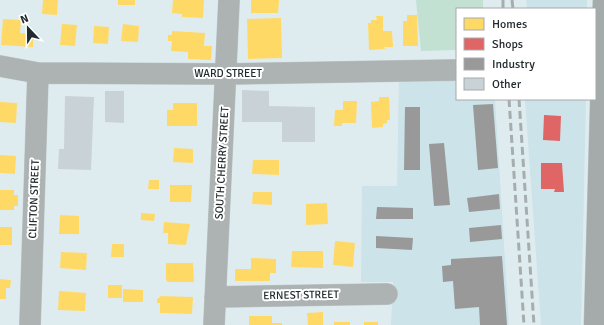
<svg xmlns="http://www.w3.org/2000/svg" width="604" height="325" font-family="Signika,sans-serif">
<style>
.built{fill:#cbe3e9}
.green{fill:#c2e1d2}
.homes{fill:#ffd966}
.shops{fill:#e06666}
.industry{fill:#999}
.building{fill:#c9d2d6}
.lines{fill:none;stroke-linecap:round;stroke-linejoin:round}
.minor-casing{stroke:#bec8ca;stroke-width:22}
.major-casing{stroke:#bec8ca;stroke-width:23}
.minor{stroke:#adb2b2;stroke-width:21}
.major{stroke:#a4abaa;stroke-width:22}
.rail{stroke:#a6adae;stroke-width:3;stroke-dasharray:8 4;stroke-linecap:butt}
.labels{text-anchor:middle;dominant-baseline:central;stroke-width:4;stroke-linejoin:round;paint-order:stroke}
.street-label{font-size:11px;fill:#212a2c;stroke:#fff}
</style>
<rect width="100%" height="100%" fill="#dfecef"/>
<path class="built" d="M526 0H587V9H527Z
M399 79H457V99H495L509 325H391L393 282H361L362 186H397Z
M525 99H586L581 325H541Z"/>
<path class="green" d="M416 0H483V9H457V50L421 51Z"/>
<path class="homes" d="M43 0H58L57 15 42 14Z
M118 0H135V5H118Z
M173 0H204L203 18 182 17V14L172 13Z
M251 0H279L278 13H251Z
M407 15H417L418 46H403V21H407Z
M376 16H383V31H392L393 47H384L385 49 369 50 368 23H371V20H377Z
M281 18 282 58 248 59 247 19Z
M3 19 21 20 20 33 33 34V47L1 45Z
M62 24 77 25 75 46 60 45Z
M123 24 139 26 138 42 121 41Z
M94 26 109 27 108 44 93 43Z
M172 31 205 33 204 46H212L211 60 188 59V52L171 51 172 41H168V35H172Z
M379 97H389L390 120H387V123L383 124V127L372 128 371 102 379 101Z
M343 101H357L356 123H342V126H334L335 110H343Z
M0 102 17 103 16 123 0 122Z
M173 103H197V126H167V110H173Z
M174 148 193 149V163L173 162Z
M0 155 16 156 15 174 0 173Z
M253 160H279V175L252 174Z
M149 180H159V189H148Z
M170 185H192L191 202H170Z
M0 190H14V195H18V206H14V210H0Z
M253 192H272V205L252 204Z
M327 203 328 224 306 225V204Z
M141 213 155 214 154 221 141 220Z
M60 215 79 216V234H59Z
M164 222 190 224 186 245 168 244V233H163Z
M0 227H12V245H0Z
M335 241 355 243 353 267 333 265Z
M112 244H124V257H111Z
M292 251H323V268L291 267Z
M61 252 87 253 86 270 60 268Z
M251 258 276 259V273H270V281H235V269H251Z
M166 263H193L194 282H168L166 280Z
M0 279 11 280 10 288H6V299H0Z
M108 285H122V298H108Z
M123 289 143 290V302H123Z
M59 291 86 293 85 311 58 310Z
M161 296 193 297 192 314 160 313V303H157V299Z
M323 312V325H308L307 313Z
M249 316H272V323H282V325H249Z
M334 322H350V325H334Z
M364 322H378V325H364Z"/>
<path class="shops" d="M544 115 561 116 560 141 543 140Z
M541 163H562L564 192H554L555 189H541Z"/>
<path class="industry" d="M493 104 498 168 478 170 473 105Z
M405 107H420V170H404Z
M444 143 450 205 434 206 429 144Z
M499 194 500 209 469 212 467 198Z
M377 207 413 208V219H376Z
M501 225 502 239 470 242 469 228Z
M376 236 413 238 412 250 376 248Z
M502 256 507 325H480L479 307 455 309 453 281 443 282 442 266 451 265V259Z"/>
<path class="building" d="M242 90 269 91V106L315 107V142H282V122H242Z
M105 91H124V123L105 122Z
M65 96 94 97 91 170 58 169 59 149H64Z"/>
<g class="lines">
<defs>
<path id="minor" d="M0 66 38 73 227 74 457 70
M215 297 387 294
M30 325 38 73
M214 325 229 0"/>
<path id="major" d="M595 325 604 0"/>
</defs>
<use href="#minor" class="minor-casing"/>
<use href="#major" class="major-casing"/>
<use href="#minor" class="minor"/>
<use href="#major" class="major"/>
<path class="rail" d="M503 0V9
M512 0 513 9
M509 99 524 325
M519 99 534 325"/>
</g>
<g class="labels">
<g class="street-label">
<text x="228" y="73">WARD STREET</text>
<text transform="translate(222 163) rotate(-87)">SOUTH CHERRY STREET</text>
<text transform="translate(34 199) rotate(-88)">CLIFTON STREET</text>
<text transform="translate(301 295) rotate(-1)">ERNEST STREET</text>
</g>
</g>
<rect x="456" y="8" width="140" height="92" fill="#ffffff" stroke="#a6aaab"/>
<rect x="464" y="18" width="20" height="12" fill="#ffd966" stroke="#a6aaab"/>
<text x="492" y="28" font-size="12" fill="#212a2c">Homes</text>
<rect x="464" y="38" width="20" height="12" fill="#e06666" stroke="#a6aaab"/>
<text x="492" y="48" font-size="12" fill="#212a2c">Shops</text>
<rect x="464" y="58" width="20" height="12" fill="#999999" stroke="#a6aaab"/>
<text x="492" y="68" font-size="12" fill="#212a2c">Industry</text>
<rect x="464" y="78" width="20" height="12" fill="#c9d2d6" stroke="#a6aaab"/>
<text x="492" y="88" font-size="12" fill="#212a2c">Other</text>
<g transform="translate(28 28) rotate(338)" stroke="#ffffff" stroke-width="3" paint-order="stroke">
<path d="M0-3L7 15L0 10L-7 15Z" fill="#212a2c"/>
<text y="-6" font-size="11" font-weight="bold" text-anchor="middle" fill="#212a2c">N</text>
</g>
</svg>
